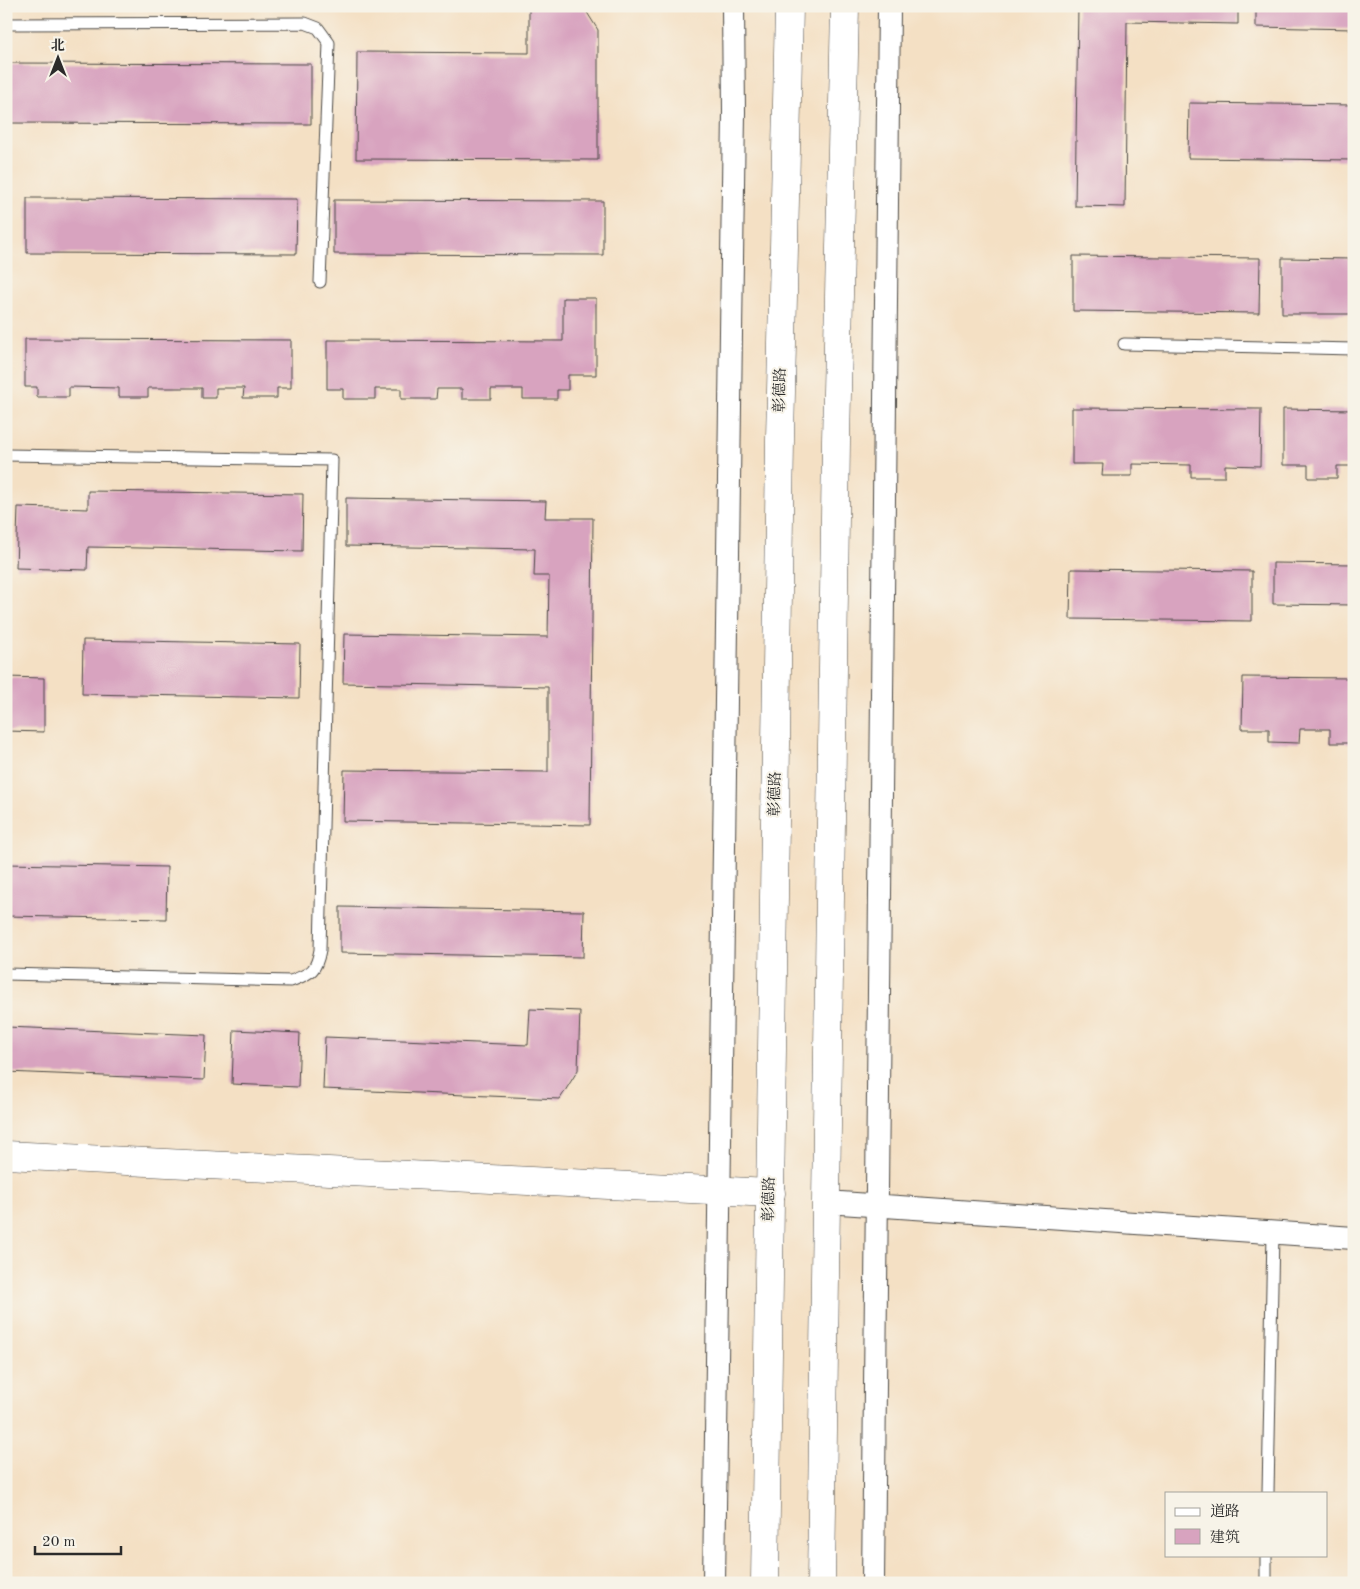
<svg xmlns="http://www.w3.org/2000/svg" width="1360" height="1589" font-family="'Old Standard TT','Noto Serif SC',serif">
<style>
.building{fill:#d8a3bf}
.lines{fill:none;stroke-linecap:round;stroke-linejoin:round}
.lane-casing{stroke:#494642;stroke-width:13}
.street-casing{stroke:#494642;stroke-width:24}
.secondary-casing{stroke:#494642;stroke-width:29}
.primary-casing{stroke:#494642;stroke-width:29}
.lane{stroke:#fff;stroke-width:11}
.street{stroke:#fff;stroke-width:22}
.secondary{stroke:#fff;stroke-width:28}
.primary{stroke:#fff;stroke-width:28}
.labels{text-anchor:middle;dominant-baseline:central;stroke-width:4;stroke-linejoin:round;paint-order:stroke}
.street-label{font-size:15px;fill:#2b2b2b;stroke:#f7f3e8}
</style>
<rect width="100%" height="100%" fill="#f7f3e8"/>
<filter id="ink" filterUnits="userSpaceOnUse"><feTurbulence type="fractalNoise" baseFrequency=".02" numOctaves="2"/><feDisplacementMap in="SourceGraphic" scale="10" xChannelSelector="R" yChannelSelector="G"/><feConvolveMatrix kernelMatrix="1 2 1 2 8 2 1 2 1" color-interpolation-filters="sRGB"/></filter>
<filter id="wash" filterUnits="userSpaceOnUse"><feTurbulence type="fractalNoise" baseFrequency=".0096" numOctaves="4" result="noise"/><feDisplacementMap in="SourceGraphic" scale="20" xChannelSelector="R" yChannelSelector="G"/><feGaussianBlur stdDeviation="1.12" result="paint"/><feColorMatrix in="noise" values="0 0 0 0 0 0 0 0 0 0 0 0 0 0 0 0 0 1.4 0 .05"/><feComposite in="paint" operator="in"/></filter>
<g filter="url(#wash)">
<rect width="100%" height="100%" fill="#f4e0c4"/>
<g id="blocks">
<path class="building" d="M529 6H583L598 30V160L356 159 357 52 529 53Z
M1078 6H1238V24L1127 22 1125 207 1075 206Z
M1256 6H1354V29L1256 27Z
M6 63 311 64V124L6 123Z
M1189 103 1354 105V160L1188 158Z
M27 198 297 199 296 254 27 253Z
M334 200 603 201V255L334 254Z
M1073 256 1260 258 1259 313 1073 311Z
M1282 258 1354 259V314H1282Z
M563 298H596V375H568V390H557V399H523V389H491V399H462V389H437L436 399H401V389H375V399H343V389H327V340L563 341Z
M25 339 291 340V388H277V398H243L244 388H216V398H202V388H148V397H119V388L69 387V397H37V387H25Z
M1072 408 1261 409 1260 466 1225 465V477H1191V465L1132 464V476H1102L1103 464H1072Z
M1283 409 1354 410V466H1337V478H1308V465H1283Z
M88 491 303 494 302 551 88 547 87 570 16 568 18 507 88 509Z
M346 498 546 501 545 518H593L590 825 343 821 344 770 548 772V687L343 683 344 634 548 637 549 576H534L535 549 346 546Z
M1273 563 1354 564V605L1273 604Z
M1071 569 1252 571V621L1070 619Z
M83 640 300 644 299 698 82 694Z
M6 677 44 678V732L6 731Z
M1243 677 1354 678V743H1330V729H1300L1299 743 1269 742V729H1242Z
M6 864 167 867 166 919 6 916Z
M340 907 584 911 583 957 340 953Z
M530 1009 580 1011 578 1070 560 1099 323 1089 325 1037 528 1045Z
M6 1027 206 1035 204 1080 6 1072Z
M234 1030 300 1033 298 1087 232 1084Z"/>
</g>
</g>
<g filter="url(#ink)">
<use href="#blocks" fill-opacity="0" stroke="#494642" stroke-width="1"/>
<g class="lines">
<defs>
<path id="lane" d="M6 24 305 23 318 28 329 43 320 282
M1124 344 1354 349
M6 455 332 460 320 950C316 972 311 973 291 981L6 974
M1268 1493 1273 1233
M1266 1583V1555"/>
<path id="street" d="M826 1202 1354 1238
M714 1583 734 112 733 6
M873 1583 889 6"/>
<path id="secondary" d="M6 1155 771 1193"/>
<path id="primary" d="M765 1583 780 440 789 6
M821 1583 836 441 845 6"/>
</defs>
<use href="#lane" class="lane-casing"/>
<use href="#street" class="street-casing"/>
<use href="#secondary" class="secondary-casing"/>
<use href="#primary" class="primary-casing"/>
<use href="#lane" class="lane"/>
<use href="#street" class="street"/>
<use href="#secondary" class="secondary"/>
<use href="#primary" class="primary"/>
</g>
</g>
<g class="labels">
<g class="street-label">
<text transform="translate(781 390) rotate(-89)">彰德路</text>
<text transform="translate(776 794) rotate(-89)">彰德路</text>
<text transform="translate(770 1199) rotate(-89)">彰德路</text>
</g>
</g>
<rect width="1360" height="1589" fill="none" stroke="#f7f3e8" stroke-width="25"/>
<rect x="1165" y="1492" width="162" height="65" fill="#f7f3e8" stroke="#a5a39c"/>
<rect x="1175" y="1508" width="25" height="8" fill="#ffffff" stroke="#a5a39c"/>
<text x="1210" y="1516" font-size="15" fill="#2b2b2b">道路</text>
<rect x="1175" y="1529" width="25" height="15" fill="#d8a3bf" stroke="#a5a39c"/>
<text x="1210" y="1542" font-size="15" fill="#2b2b2b">建筑</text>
<g transform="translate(58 58)" stroke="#f7f3e8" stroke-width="4" paint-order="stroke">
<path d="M0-4L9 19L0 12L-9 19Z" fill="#2b2b2b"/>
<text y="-8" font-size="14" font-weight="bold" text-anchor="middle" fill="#2b2b2b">北</text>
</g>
<path d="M35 1546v8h86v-8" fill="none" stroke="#2b2b2b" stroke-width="2.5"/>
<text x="42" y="1546" font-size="15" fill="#2b2b2b" stroke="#f7f3e8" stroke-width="4" paint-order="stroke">20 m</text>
</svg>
